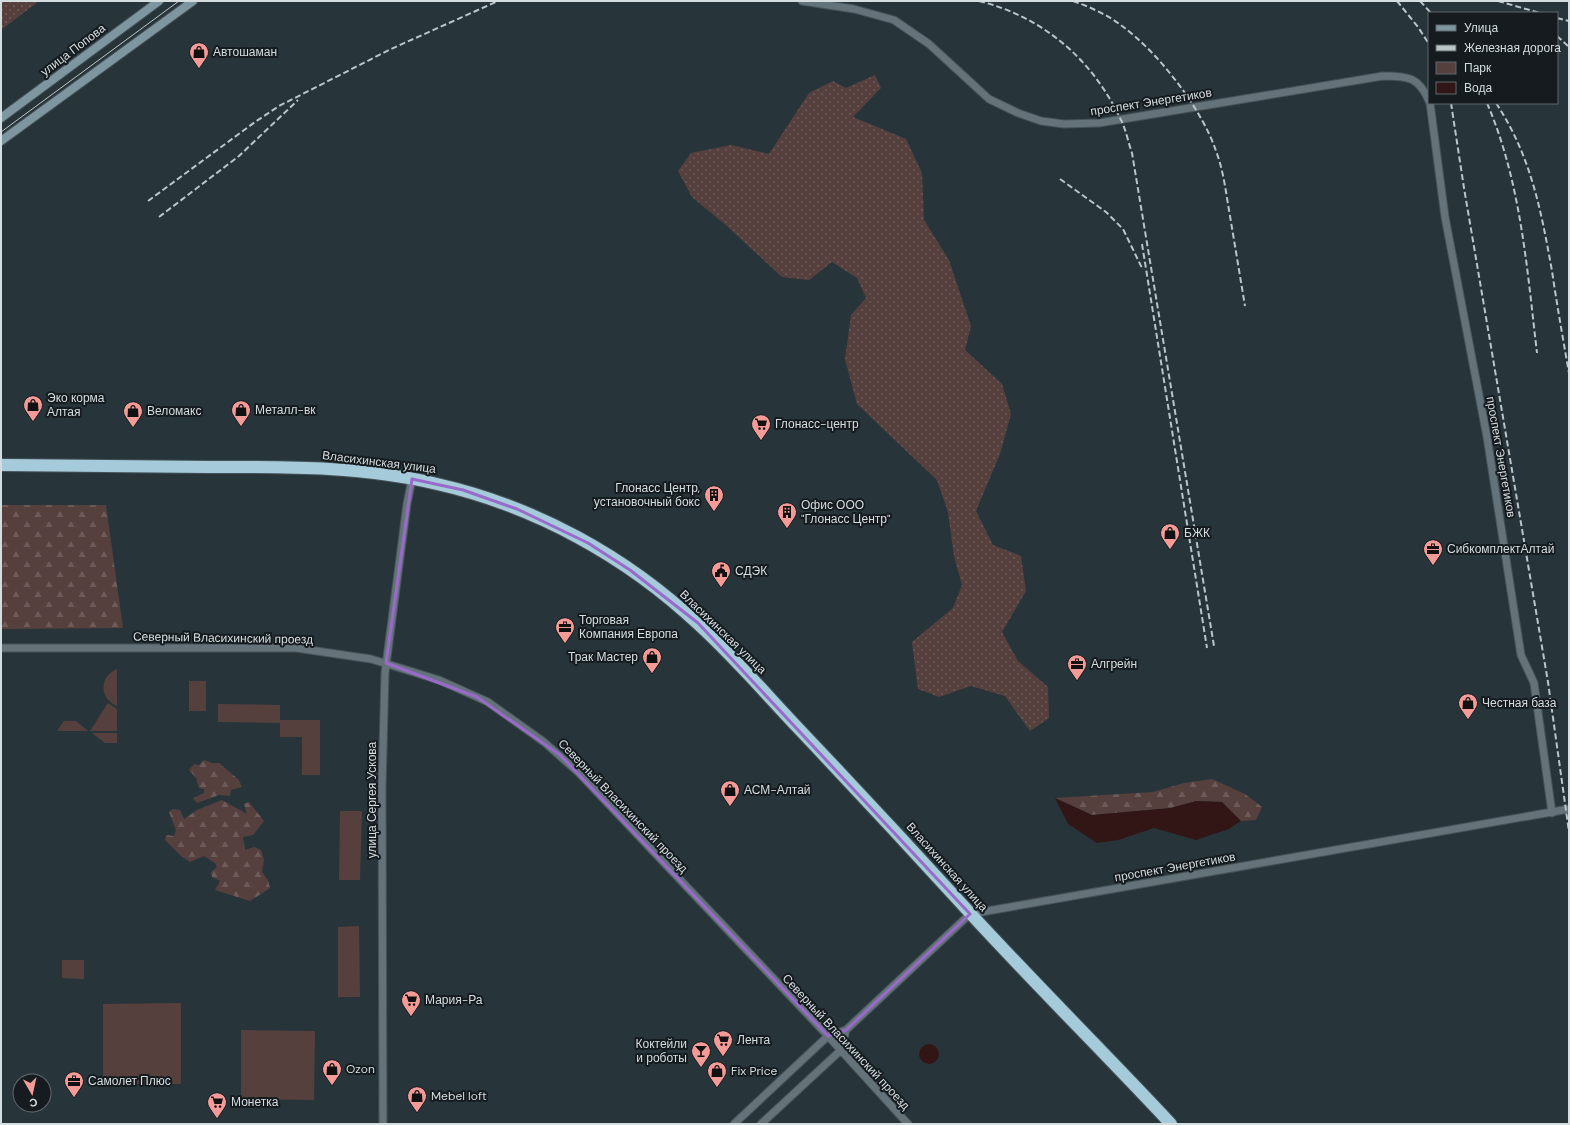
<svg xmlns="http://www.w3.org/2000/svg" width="1570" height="1125" font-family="'DM Sans',sans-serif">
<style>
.grass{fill:url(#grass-dots)}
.forest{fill:url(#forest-firs)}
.park{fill:#56403e}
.water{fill:#321615}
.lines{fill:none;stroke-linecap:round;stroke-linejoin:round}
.street-casing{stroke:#465359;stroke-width:9}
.secondary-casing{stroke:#465359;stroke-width:10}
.highway-casing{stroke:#465359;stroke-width:14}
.street{stroke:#647379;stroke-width:7}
.secondary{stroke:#7e96a0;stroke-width:8}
.highway{stroke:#a5cbda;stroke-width:12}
.tram{stroke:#bbc5c8;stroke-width:1}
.rail{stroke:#bbc5c8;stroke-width:2;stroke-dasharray:6 3;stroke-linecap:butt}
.marked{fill:none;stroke:#9a6acb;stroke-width:3;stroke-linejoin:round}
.labels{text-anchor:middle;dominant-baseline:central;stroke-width:4;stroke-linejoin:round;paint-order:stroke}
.street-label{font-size:12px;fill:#d4dde0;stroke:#151b1e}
.poi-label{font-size:12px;fill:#d4dde0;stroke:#151b1e;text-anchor:start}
</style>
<defs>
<pattern id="grass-dots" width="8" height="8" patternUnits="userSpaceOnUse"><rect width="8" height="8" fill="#56403e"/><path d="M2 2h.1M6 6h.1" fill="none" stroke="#6d5b5a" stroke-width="1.8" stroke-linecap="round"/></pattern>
<pattern id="forest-firs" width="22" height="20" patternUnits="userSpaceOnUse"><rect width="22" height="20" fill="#56403e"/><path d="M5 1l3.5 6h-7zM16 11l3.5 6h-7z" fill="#6d5b5a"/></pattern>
</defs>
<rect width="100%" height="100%" fill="#27353b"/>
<path class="grass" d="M1 1H39L1 30Z
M875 75 881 88 853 117 906 139 922 173 924 220 949 260 971 326 965 350 1002 384 1011 414 1000 454 976 511 993 545 1021 556 1026 591 1002 632 1018 661 1048 687 1049 718 1030 731 1005 696 971 686 939 697 918 689 912 642 953 608 962 585 954 556 948 512 937 480 857 404 845 359 851 315 866 298 857 278 832 262 809 280 782 277 728 227 692 197 678 171 691 153 731 145 769 154 809 93 833 81 846 88Z"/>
<path class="forest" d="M1 505H106L123 628 1 629Z
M204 760 212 763H219L239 780 242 787 231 790 230 796 219 795 197 803 193 798 204 793V789L199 788 196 778 189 770 194 764 199 765Z
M1212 779 1245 794 1262 807 1256 820 1241 821 1222 802 1196 801 1171 808 1092 815 1055 798 1153 792 1184 783Z
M222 800 247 814 244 804 249 802 264 821 253 835 243 837 245 850 254 847 261 850 264 860 262 872 268 880 270 888 250 901 215 890 220 881 212 877 211 872 217 867 215 863 204 856 190 862 181 856 165 840 166 835 174 836 176 830 169 812 173 809 180 810 184 819 197 810Z"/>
<path class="park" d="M117 669V706C99 699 99 676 117 669Z
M189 681H206V711H189Z
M108 703 117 709V731H90Z
M218 704 280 705V720H320V775H302V737H280V723L218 722Z
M64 721H76L88 731H57Z
M92 733H117V743H105Z
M340 811H362L360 880H339Z
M359 926 360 997H338V927Z
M62 960H84V979L62 978Z
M181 1003V1084H103V1004Z
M241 1030 315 1031 314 1100 241 1099Z"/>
<path class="water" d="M1055 798 1092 815 1171 808 1196 801 1222 802 1241 821 1229 829 1196 840 1154 828 1118 840 1097 843 1068 824Z
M919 1054a10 10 0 1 1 20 0a10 10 0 1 1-20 0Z"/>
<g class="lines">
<defs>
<path id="street" d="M802 1 854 9 894 20 929 44 989 99 1018 113 1041 121 1064 124 1099 123 1383 76C1408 76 1419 77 1429 101
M1430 103 1445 217 1487 437 1521 655 1534 683 1552 813
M1 648H296L371 659 439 680 488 702 544 742 579 773 828 1036 908 1124
M383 1124 382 787 385 673 407 504 412 479
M734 1124 828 1036 846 1030 970 914 1569 809
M761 1124 841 1050 846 1030"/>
<path id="secondary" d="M1 118 159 1
M1 141 193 1"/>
<path id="highway" d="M1 465C70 466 139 466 209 467 285 467 362 466 437 484 534 506 626 556 699 625 734 657 765 693 798 728 852 785 906 843 959 901 1028 977 1101 1049 1171 1124"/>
</defs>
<use href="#street" class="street-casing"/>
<use href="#secondary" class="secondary-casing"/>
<use href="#highway" class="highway-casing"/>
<use href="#street" class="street"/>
<use href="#secondary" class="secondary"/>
<use href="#highway" class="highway"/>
<path class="tram" d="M1 132 179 1"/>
<path class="rail" d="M979 1C1043 17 1092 59 1120 118 1126 129 1128 142 1132 153L1214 646
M1073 1C1090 7 1108 15 1122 26 1158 52 1202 109 1216 151 1224 172 1226 194 1230 216 1235 246 1240 276 1245 306
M1397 1 1418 27 1429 44
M1420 1 1431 13
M1498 1 1540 13
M1557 18 1569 21
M1557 36 1569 47
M1451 103 1464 188 1548 682 1569 832
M1487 103C1521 182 1527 269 1537 353
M1496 103C1531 156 1541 210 1552 271 1557 305 1563 339 1569 373
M1060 179 1106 212 1123 229 1142 268
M148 201 255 122 279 106 391 49 498 1
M159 217 239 156 298 100
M1142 244 1207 648"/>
</g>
<path class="marked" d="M412 479 463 490 517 509 588 543 630 570 698 623 970 914 846 1030 828 1036 560 755 477 697 386 663Z"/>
<defs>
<symbol id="shop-pin" viewBox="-11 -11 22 30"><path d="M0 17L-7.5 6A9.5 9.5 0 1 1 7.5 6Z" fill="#f59b97" stroke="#151b1e"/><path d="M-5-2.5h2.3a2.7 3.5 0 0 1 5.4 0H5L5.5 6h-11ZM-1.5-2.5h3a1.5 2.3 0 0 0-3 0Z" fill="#111"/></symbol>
<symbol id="supermarket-pin" viewBox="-11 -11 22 30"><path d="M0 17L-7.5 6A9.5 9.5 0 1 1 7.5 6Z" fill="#f59b97" stroke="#151b1e"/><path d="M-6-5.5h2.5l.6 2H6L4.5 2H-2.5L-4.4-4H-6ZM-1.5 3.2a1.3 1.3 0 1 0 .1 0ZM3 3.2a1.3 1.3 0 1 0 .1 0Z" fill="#111"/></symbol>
<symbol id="building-pin" viewBox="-11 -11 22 30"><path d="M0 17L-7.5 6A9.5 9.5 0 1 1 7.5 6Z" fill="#f59b97" stroke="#151b1e"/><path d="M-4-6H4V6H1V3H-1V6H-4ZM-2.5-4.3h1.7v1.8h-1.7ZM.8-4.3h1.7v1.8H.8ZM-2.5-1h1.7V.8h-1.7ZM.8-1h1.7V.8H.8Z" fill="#111"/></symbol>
<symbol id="office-pin" viewBox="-11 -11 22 30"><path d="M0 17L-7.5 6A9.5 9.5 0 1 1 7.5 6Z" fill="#f59b97" stroke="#151b1e"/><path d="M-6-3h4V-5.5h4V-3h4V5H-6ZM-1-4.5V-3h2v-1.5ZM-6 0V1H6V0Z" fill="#111"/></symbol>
<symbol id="civic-pin" viewBox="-11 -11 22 30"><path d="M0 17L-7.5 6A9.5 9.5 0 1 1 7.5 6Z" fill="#f59b97" stroke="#151b1e"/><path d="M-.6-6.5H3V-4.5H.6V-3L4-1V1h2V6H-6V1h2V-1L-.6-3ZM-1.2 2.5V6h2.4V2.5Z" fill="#111"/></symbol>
<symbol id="bar-pin" viewBox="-11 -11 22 30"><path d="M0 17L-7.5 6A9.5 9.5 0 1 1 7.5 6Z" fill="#f59b97" stroke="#151b1e"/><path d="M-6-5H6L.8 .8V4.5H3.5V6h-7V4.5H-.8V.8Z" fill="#111"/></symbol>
</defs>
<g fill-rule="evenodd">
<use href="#shop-pin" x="188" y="41" width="22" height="30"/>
<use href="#shop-pin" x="22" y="394" width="22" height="30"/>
<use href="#shop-pin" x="230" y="399" width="22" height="30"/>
<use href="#shop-pin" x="122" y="400" width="22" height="30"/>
<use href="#supermarket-pin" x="750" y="413" width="22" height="30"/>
<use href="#building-pin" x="703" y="484" width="22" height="30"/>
<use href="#building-pin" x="776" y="501" width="22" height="30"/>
<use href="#shop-pin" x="1159" y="522" width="22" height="30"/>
<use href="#office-pin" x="1422" y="538" width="22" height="30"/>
<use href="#civic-pin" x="710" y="560" width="22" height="30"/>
<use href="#office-pin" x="554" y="616" width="22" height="30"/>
<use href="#shop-pin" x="641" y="646" width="22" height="30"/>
<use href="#office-pin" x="1066" y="653" width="22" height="30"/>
<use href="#shop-pin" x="1457" y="692" width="22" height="30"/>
<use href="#shop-pin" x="719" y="779" width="22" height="30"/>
<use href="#supermarket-pin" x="400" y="989" width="22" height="30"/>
<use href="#supermarket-pin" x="712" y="1029" width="22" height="30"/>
<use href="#bar-pin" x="690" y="1040" width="22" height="30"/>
<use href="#shop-pin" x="321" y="1058" width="22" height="30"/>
<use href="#shop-pin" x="706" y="1060" width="22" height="30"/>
<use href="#office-pin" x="63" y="1070" width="22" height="30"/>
<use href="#shop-pin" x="406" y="1085" width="22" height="30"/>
<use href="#supermarket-pin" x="206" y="1091" width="22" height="30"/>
</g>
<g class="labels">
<g class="street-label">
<text transform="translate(73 50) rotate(-37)">улица Попова</text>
<text transform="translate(1151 102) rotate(-9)">проспект Энергетиков</text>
<text transform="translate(1501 457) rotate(80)">проспект Энергетиков</text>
<text transform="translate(379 462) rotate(7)">Власихинская улица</text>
<text transform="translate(723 632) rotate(44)">Власихинская улица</text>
<text transform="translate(223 638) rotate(1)">Северный Власихинский проезд</text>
<text transform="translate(372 800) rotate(-90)">улица Сергея Ускова</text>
<text transform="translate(623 806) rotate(46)">Северный Власихинский проезд</text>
<text transform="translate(947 867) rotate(48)">Власихинская улица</text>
<text transform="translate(1175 867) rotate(-10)">проспект Энергетиков</text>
<text transform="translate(846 1042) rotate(47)">Северный Власихинский проезд</text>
</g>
<g class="poi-label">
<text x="213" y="52">Автошаман</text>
<text x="47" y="398">Эко корма<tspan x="47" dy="14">Алтая</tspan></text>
<text x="255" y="410">Металл-вк</text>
<text x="147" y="411">Веломакс</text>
<text x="775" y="424">Глонасс-центр</text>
<text x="700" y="488" text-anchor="end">Глонасс Центр,<tspan x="700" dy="14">установочный бокс</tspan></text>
<text x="801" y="505">Офис ООО<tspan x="801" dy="14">"Глонасс Центр"</tspan></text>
<text x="1184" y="533">БЖК</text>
<text x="1447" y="549">СибкомплектАлтай</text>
<text x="735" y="571">СДЭК</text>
<text x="579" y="620">Торговая<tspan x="579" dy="14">Компания Европа</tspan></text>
<text x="638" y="657" text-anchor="end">Трак Мастер</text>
<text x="1091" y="664">Алгрейн</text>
<text x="1482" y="703">Честная база</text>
<text x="744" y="790">АСМ-Алтай</text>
<text x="425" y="1000">Мария-Ра</text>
<text x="737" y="1040">Лента</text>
<text x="687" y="1044" text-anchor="end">Коктейли<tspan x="687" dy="14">и роботы</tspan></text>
<text x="346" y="1069">Ozon</text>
<text x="731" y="1071">Fix Price</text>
<text x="88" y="1081">Самолет Плюс</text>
<text x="431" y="1096">Mebel loft</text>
<text x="231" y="1102">Монетка</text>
</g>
</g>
<rect width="1570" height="1125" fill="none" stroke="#d4dde0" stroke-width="4"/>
<rect x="1428" y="12" width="130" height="92" fill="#151b1e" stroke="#61696c"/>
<rect x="1436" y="25" width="20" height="6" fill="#7e96a0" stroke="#61696c"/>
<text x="1464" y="32" font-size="12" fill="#d4dde0">Улица</text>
<rect x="1436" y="45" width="20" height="6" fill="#bbc5c8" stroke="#61696c"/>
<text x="1464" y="52" font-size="12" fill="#d4dde0">Железная дорога</text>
<rect x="1436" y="62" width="20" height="12" fill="#56403e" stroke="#61696c"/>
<text x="1464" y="72" font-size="12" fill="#d4dde0">Парк</text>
<rect x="1436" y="82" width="20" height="12" fill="#321615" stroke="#61696c"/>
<text x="1464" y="92" font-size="12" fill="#d4dde0">Вода</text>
<g transform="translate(32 1093) rotate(171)"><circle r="19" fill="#151b1e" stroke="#61696c"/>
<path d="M0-3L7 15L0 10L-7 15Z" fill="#f59b97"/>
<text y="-6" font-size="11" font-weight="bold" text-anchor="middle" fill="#d4dde0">С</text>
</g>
</svg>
